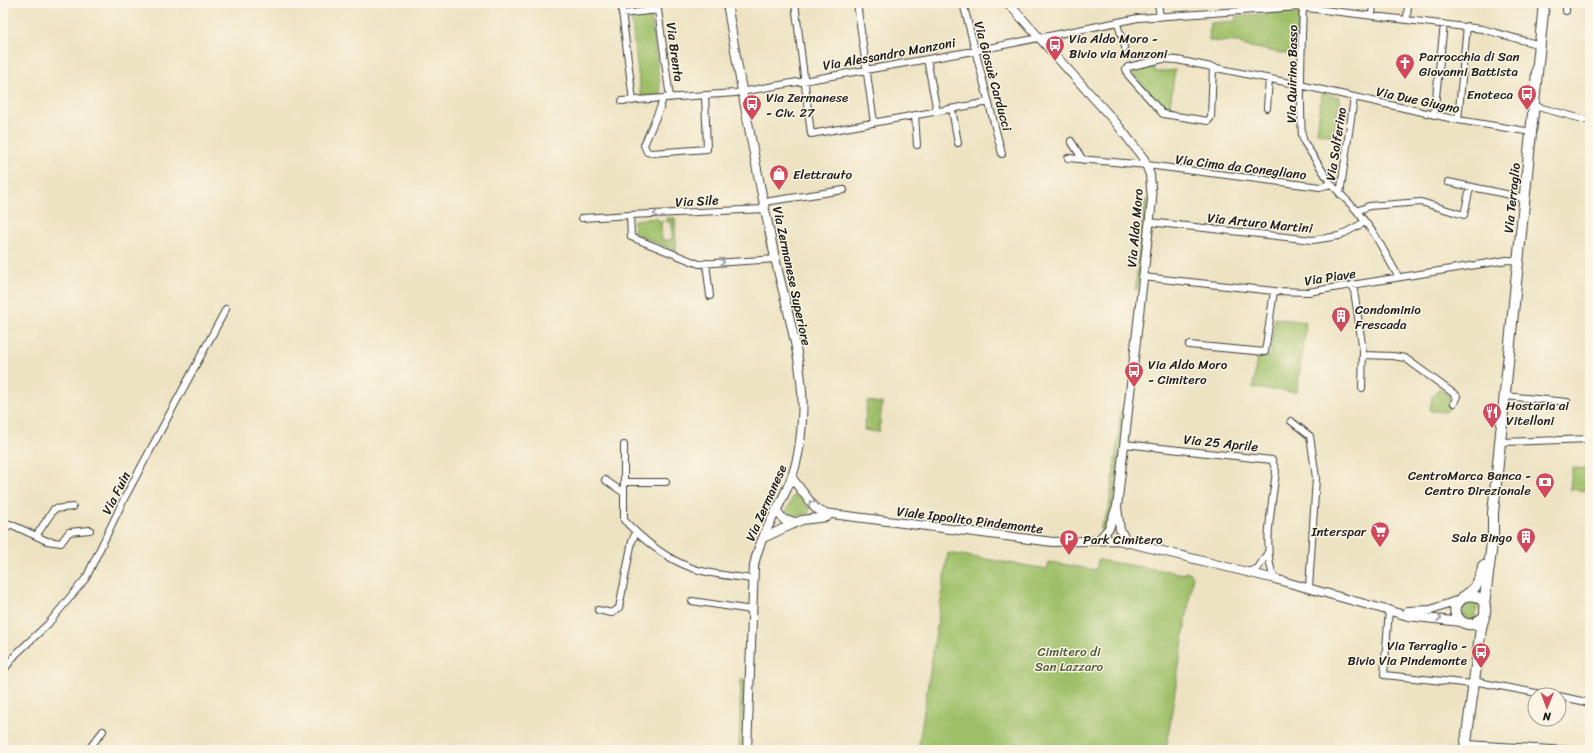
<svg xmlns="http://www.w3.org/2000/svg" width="1593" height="753" font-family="Sriracha,sans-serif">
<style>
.green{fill:#9ebf68;stroke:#5d6e42}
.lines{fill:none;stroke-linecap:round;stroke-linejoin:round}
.pedestrian-casing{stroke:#3b3a35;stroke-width:7}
.minor-casing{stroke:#3b3a35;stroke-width:8}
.tertiary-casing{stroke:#3b3a35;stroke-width:10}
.primary-casing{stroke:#3b3a35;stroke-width:12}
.pedestrian{stroke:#fff;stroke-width:5}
.minor{stroke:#fff;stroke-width:6}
.tertiary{stroke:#fff;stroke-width:8}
.primary{stroke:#fff;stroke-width:10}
.oneway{stroke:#999}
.labels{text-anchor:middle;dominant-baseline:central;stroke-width:3;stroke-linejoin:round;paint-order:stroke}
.poi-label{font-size:13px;fill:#1c1c1c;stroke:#fcf5e5;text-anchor:start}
.street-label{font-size:13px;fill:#1c1c1c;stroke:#fcf5e5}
.park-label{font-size:13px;fill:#505d3a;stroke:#fcf5e5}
</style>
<rect width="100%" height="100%" fill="#fcf5e5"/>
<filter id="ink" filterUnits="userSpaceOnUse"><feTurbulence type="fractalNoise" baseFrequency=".025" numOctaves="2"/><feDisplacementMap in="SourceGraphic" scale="8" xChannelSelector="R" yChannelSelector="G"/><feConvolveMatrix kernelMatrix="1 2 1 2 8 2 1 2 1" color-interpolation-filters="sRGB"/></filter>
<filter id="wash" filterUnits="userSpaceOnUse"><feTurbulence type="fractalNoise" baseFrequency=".012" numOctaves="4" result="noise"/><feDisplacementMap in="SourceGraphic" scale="16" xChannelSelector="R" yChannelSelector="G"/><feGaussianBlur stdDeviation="0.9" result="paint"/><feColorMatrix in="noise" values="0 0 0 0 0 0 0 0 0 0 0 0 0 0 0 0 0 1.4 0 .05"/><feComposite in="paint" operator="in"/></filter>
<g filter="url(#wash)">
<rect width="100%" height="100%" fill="#ede3c3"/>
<path class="green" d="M1296 12 1299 14 1298 44 1291 51V55L1241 45 1240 42 1209 41 1210 23 1236 21V16Z
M651 15 661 95 641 96 631 17Z
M1154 67 1155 72 1175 70 1169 112 1164 111 1133 74 1135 70Z
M1322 93 1340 97 1334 136 1317 133Z
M1145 200H1148L1138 289 1135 290Z
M657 218 658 221H663L661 223 662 240H672V222H667L666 218H675L676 251 634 233V220Z
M1275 318 1306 322 1297 392 1253 388 1257 356 1266 357 1270 355Z
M1439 388 1450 397 1449 410H1446V412L1430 411 1432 397Z
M867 401 882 403 879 432 864 430Z
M1121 411H1124L1114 508 1104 532 1100 529 1109 509Z
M1572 468 1590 469V491L1570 489Z
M793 496H799L810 509 808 514 790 517 785 514Z
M948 553 1047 569 1049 562 1096 570 1098 560 1185 574V572L1191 573V575L1193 576 1166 750H918Z
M1467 600 1477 601 1476 619 1469 620 1463 616 1460 607Z
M741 678 747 681 744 750H739Z"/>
</g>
<g filter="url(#ink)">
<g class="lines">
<defs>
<path id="pedestrian" d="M1117 22 1125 49"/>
<path id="minor" d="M621 3 633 101
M657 3 670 98
M795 3 811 134 989 102
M857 3 874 123
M963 3 1002 154
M1158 3 1160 17
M1303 3C1302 47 1299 91 1302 135L1304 142 1331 184 1357 211 1375 235 1398 276
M1566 11V3
M622 14 658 10
M1372 15 1373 3
M1407 19 1408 3
M927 59 937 112
M1213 68 1211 117 1208 121 1163 114 1128 75 1126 69 1128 67 1163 59 1177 60 1300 85 1458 120 1532 132
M663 98 660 108 644 145 647 152 652 153 707 149 705 95
M622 101 735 93 979 50 1138 18 1299 7 1482 29 1540 45
M1534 106 1590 121
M1267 108 1269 79
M952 109 958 143
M915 115 917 145
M1434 115 1444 24
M1458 120 1467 26
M1071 141 1083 160
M1068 158 1147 165 1320 187 1331 184
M1448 182 1525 198
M1340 194 1354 98
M764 202 844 190
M765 209 630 215 631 237 699 264 776 259
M1357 211 1369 206 1421 202 1464 215 1469 192 1472 187
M582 218 630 215
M1149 222 1313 240 1339 236 1365 222
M706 263 710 296
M1143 277 1274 291 1308 292 1507 260 1519 261
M1353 284 1363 351 1362 388
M1189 345 1265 352 1274 291
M1363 355 1393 356 1405 358 1457 396 1454 403
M1506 396 1567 402
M1291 421 1310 436 1316 478 1309 588
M1501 442 1590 439
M1124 444 1272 460 1276 471C1273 500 1261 554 1275 579
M624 445V520C642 539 667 559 692 568 711 575 733 576 753 579
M605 480 624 493
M624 482H666
M3 532 10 524 47 541 61 543 69 532 90 530
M36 536 54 509 73 507
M1249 572 1258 568 1268 552
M692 601 752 610
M1389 609 1384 675 1473 684
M598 610 612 613 619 608 632 541 636 532
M3 671 16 654 48 624 86 578 125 497 226 309
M1473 681 1547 695
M1559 696 1590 703
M1466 744 1568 750
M88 750 103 731"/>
<path id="tertiary" d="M727 3C741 89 757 173 775 258 786 306 806 370 802 419 801 441 798 465 788 486 777 513 759 537 754 566L747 750
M1008 3 1117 124 1144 159 1150 175 1152 200 1117 507 1120 530 1128 543
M792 478 815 508 824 513 1053 542 1118 540 1275 579 1408 616 1461 622
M776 510 784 520 796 522
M763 538 802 520 827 517
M1099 540 1109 528 1116 509
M1408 611 1431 610 1459 600"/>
<path id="primary" d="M1483 566C1482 574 1479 581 1475 587 1467 597 1447 604 1459 619 1463 624 1468 625 1474 624L1484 617
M1463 597C1474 593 1487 598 1485 612 1485 617 1482 622 1481 628L1465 750
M1484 604 1493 536V513L1544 3"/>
</defs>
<use href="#pedestrian" class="pedestrian-casing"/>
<use href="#minor" class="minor-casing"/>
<use href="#tertiary" class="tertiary-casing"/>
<use href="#primary" class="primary-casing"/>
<use href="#pedestrian" class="pedestrian"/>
<use href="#minor" class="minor"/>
<use href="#tertiary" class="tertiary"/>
<use href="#primary" class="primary"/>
</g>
<defs><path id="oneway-chevron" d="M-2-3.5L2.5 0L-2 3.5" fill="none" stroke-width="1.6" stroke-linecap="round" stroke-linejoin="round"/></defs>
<g class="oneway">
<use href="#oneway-chevron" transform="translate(656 214) rotate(177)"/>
<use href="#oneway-chevron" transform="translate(722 262) rotate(-4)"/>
<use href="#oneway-chevron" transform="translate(811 503) rotate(-128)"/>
<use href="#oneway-chevron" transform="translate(1439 618) rotate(2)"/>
</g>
</g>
<defs>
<symbol id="bus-pin" viewBox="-11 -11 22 30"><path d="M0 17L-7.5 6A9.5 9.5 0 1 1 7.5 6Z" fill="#d1495b" stroke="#fcf5e5"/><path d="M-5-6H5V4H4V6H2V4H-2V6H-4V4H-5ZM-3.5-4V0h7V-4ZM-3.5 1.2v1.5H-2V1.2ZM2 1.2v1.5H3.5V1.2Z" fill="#fff"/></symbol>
<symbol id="church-pin" viewBox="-11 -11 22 30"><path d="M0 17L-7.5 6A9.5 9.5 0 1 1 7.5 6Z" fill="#d1495b" stroke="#fcf5e5"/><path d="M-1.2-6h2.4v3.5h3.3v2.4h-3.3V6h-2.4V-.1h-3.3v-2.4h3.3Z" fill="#fff"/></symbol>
<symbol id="shop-pin" viewBox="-11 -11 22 30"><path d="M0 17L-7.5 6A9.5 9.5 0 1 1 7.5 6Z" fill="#d1495b" stroke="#fcf5e5"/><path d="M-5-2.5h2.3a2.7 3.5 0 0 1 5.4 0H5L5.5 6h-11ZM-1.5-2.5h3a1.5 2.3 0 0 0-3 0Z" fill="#fff"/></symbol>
<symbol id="building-pin" viewBox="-11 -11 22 30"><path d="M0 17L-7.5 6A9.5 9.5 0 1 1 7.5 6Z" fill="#d1495b" stroke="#fcf5e5"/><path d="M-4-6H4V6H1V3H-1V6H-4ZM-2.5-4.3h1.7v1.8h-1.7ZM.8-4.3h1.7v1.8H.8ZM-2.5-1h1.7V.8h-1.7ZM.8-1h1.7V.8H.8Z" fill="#fff"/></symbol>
<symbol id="restaurant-pin" viewBox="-11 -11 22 30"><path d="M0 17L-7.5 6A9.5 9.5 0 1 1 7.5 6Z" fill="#d1495b" stroke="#fcf5e5"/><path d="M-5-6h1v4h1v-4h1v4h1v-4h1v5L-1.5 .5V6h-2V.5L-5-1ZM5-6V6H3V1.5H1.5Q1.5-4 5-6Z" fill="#fff"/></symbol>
<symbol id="bank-pin" viewBox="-11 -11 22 30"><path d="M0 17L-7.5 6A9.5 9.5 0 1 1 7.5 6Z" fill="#d1495b" stroke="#fcf5e5"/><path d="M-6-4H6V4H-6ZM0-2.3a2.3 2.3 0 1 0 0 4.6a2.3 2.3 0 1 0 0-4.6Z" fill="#fff"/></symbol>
<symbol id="supermarket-pin" viewBox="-11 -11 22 30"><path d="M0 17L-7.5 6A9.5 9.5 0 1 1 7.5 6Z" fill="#d1495b" stroke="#fcf5e5"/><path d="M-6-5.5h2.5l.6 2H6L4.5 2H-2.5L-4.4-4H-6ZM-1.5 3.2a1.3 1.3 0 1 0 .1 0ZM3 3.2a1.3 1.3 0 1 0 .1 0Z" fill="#fff"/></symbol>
<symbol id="parking-pin" viewBox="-11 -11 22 30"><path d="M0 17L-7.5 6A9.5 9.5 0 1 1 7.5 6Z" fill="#d1495b" stroke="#fcf5e5"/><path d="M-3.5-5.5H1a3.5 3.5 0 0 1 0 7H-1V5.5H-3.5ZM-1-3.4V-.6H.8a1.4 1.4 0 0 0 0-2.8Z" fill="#fff"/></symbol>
</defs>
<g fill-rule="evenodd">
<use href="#bus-pin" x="1044" y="34" width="22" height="30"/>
<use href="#church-pin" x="1394" y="52" width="22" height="30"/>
<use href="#bus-pin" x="1516" y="83" width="22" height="30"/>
<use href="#bus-pin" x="741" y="93" width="22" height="30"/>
<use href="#shop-pin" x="768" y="163" width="22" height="30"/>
<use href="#building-pin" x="1330" y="305" width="22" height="30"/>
<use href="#bus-pin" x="1123" y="360" width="22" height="30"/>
<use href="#restaurant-pin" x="1481" y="401" width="22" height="30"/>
<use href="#bank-pin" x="1534" y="471" width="22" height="30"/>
<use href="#supermarket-pin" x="1369" y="520" width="22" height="30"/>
<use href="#building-pin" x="1515" y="526" width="22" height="30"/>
<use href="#parking-pin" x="1058" y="528" width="22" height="30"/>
<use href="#bus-pin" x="1470" y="641" width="22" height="30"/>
</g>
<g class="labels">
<g class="poi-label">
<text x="1069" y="38">Via Aldo Moro -<tspan x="1069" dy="15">Bivio via Manzoni</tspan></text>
<text x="1419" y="56">Parrocchia di San<tspan x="1419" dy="15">Giovanni Battista</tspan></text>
<text x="1513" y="94" text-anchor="end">Enoteca</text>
<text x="766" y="97">Via Zermanese<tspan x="766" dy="15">- Civ. 27</tspan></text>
<text x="793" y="174">Elettrauto</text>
<text x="1355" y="309">Condominio<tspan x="1355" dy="15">Frescada</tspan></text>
<text x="1148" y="364">Via Aldo Moro<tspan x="1148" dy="15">- Cimitero</tspan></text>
<text x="1506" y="405">Hostaria ai<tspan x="1506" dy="15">Vitelloni</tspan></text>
<text x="1531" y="475" text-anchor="end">CentroMarca Banca -<tspan x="1531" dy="15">Centro Direzionale</tspan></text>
<text x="1366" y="531" text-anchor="end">Interspar</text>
<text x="1512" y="537" text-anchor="end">Sala Bingo</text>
<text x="1083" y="539">Park Cimitero</text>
<text x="1467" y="645" text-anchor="end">Via Terraglio -<tspan x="1467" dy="15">Bivio Via Pindemonte</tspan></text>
</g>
<g class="street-label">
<text transform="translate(675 52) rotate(82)">Via Brenta</text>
<text transform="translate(889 54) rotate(-10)">Via Alessandro Manzoni</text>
<text transform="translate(1292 74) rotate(-89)">Via Quirino Basso</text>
<text transform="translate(993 76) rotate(75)">Via Giosuè Carducci</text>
<text transform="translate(1418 100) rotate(12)">Via Due Giugno</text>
<text transform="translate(1336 144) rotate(-81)">Via Solferino</text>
<text transform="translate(1241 167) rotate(7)">Via Cima da Conegliano</text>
<text transform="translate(1512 198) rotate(-84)">Via Terraglio</text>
<text transform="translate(697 201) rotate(-3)">Via Sile</text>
<text transform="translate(1260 223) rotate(6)">Via Arturo Martini</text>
<text transform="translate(1135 228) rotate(-85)">Via Aldo Moro</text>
<text transform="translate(792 276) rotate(78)">Via Zermanese Superiore</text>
<text transform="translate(1330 277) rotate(-9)">Via Piave</text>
<text transform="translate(1221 443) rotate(6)">Via 25 Aprile</text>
<text transform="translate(116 493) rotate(-63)">Via Fuin</text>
<text transform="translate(766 503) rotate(-66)">Via Zermanese</text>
<text transform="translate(970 520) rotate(7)">Viale Ippolito Pindemonte</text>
</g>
<g class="park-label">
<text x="1069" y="651">Cimitero di<tspan x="1069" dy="15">San Lazzaro</tspan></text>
</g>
</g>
<rect width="1593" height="753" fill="none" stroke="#fcf5e5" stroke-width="16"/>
<g transform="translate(1547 707) rotate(181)"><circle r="19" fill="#fcf5e5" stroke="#a29e95"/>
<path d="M0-3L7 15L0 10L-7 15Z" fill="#d1495b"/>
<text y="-6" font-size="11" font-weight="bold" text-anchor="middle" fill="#1c1c1c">N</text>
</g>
</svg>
